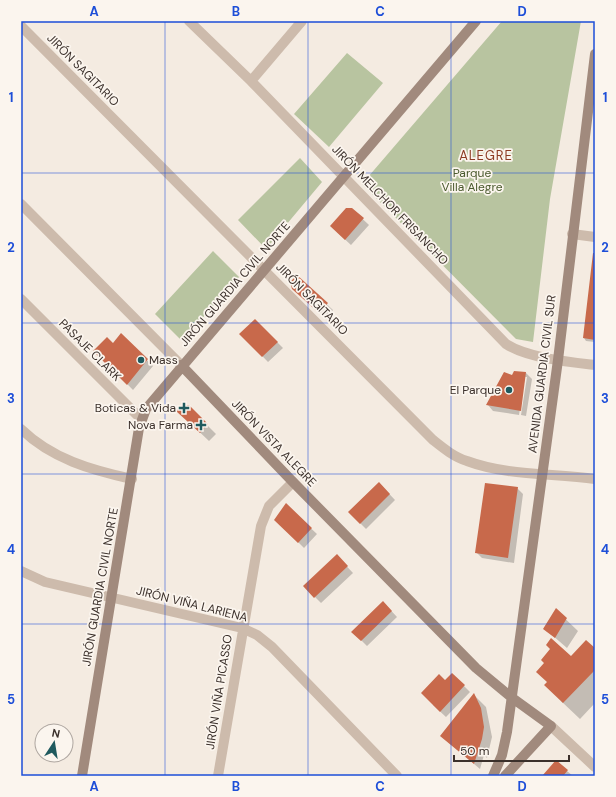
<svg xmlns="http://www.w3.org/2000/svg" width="616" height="797" font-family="'DM Sans',sans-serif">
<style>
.green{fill:#b8c4a0}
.shadow{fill:#0003}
.building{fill:#c8694b}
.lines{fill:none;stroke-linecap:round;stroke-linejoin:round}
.street{stroke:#cdbbac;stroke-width:10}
.secondary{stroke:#a18a7d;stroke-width:10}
.grid{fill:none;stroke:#1d4ed8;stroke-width:1;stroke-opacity:0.55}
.poi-dot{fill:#1f5a5e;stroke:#fbf5ee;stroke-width:1.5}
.labels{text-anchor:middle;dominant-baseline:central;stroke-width:3.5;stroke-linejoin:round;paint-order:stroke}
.street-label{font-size:12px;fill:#3b302b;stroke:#fbf5ee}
.park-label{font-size:12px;fill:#4a5a2e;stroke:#fbf5ee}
.poi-label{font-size:12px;fill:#3b302b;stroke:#fbf5ee;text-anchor:end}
.neighbourhood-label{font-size:13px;letter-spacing:1px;fill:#8c3b22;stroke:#fbf5ee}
.neatline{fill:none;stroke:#1d4ed8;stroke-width:1.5}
.grid-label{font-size:13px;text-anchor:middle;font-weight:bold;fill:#1d4ed8}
</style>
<rect width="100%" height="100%" fill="#f4ebe1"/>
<path class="green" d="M502 21H581L550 199 533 342 516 339 362 184Z
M347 53 383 83 329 147 294 114Z
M300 158 322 182 266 249 238 220Z
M213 251 239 277 182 341 155 314Z"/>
<path class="shadow" d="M352 209 369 225 351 245 337 232Z
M595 254V342L586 341 584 338Z
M297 277 333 310 326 318 299 294Z
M255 320 283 348 268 362 241 334Z
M121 335 153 366 133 390 95 351 113 344Z
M526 373 532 379 526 416 521 415 527 377H525L519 415 493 411 488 405 512 376Z
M188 406 216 434 209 441 189 422Z
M379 483 395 500 366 529 349 512Z
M517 488 523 494 514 563 482 558 476 552Z
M286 505 317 534 304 548 280 524Z
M337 556 353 573 321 603 304 586Z
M383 602 397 617 367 646 353 632Z
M556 610 578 631 567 648 544 628Z
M595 649V703L580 719 561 701 571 658Z
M452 674 470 692 446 717 433 705 445 681Z
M474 695 486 707 492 737 487 758 484 755 480 769 441 736Z
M567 771 573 776H543Z"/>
<path class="building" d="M346 208H352L364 218 345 240 330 226Z
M593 253H595V340L583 338Z
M297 275 328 303 319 313 292 289 290 282Z
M255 319 278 342 262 357 239 334Z
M121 333 148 359 127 385 93 351 107 337 113 343Z
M514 371 526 372 521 411 486 405 504 372 512 375Z
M182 405H189L208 424 200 433 176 411Z
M379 482 390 494 360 524 348 512Z
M485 483 518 487 508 558 475 553Z
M286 503 312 528 298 543 274 520Z
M337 554 348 566 314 598 303 586Z
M383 601 392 611 361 641 351 632Z
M556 608 567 618 555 638 543 629Z
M551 638 571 656 586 640 595 648V670L563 703 544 685 547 682 536 672 544 663 541 660 550 649 546 645Z
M452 673 465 685 440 712 421 693 439 674 445 680Z
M474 693 481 708 484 727 482 739 474 764 440 736Z
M556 760 568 770 563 776H542Z"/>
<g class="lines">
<path class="street" d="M189 21 251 81 506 344C528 358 569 362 595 365
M21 26 433 440C443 448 454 457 467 461 507 476 553 473 595 479
M251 81 302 21
M21 204 181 365
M572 234 595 237
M21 299 141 419
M21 429C52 459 91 470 132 479
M21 571 45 582 242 628 257 635 272 647 397 776
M551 726 595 767
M218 776 261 526 269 506 293 482"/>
<path class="secondary" d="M181 365 293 482 476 668 511 697 551 726 505 776
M82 776 139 428 146 409 476 21
M493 776 502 755 507 732 558 360 595 54"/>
</g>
<path class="grid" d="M165 21V776M308 21V776M451 21V776M21 173H595M21 323H595M21 474H595M21 624H595"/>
<g class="poi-dot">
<circle cx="141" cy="360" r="4"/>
<circle cx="509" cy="390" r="4"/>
<path d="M182 402h4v4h4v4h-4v4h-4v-4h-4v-4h4z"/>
<path d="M199 419h4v4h4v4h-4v4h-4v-4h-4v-4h4z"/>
</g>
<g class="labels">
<g class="street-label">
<text transform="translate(83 70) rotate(45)">JIRÓN SAGITARIO</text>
<text transform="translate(390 205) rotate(46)">JIRÓN MELCHOR FRISANCHO</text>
<text transform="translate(235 284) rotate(-49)">JIRÓN GUARDIA CIVIL NORTE</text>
<text transform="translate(312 299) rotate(45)">JIRÓN SAGITARIO</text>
<text transform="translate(90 350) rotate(45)">PASAJE CLARK</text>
<text transform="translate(542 374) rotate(-83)">AVENIDA GUARDIA CIVIL SUR</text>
<text transform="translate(274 443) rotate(46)">JIRÓN VISTA ALEGRE</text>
<text transform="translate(100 587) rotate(-80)">JIRÓN GUARDIA CIVIL NORTE</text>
<text transform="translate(192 604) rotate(14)">JIRÓN VIÑA LARIENA</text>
<text transform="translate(219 692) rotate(-81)">JIRÓN VIÑA PICASSO</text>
</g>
<g class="park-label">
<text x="472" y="173">Parque<tspan x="472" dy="14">Villa Alegre</tspan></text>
</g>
<g class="poi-label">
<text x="149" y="360" text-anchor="start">Mass</text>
<text x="501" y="390">El Parque</text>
<text x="176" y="408">Boticas &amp; Vida</text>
<text x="193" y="425">Nova Farma</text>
</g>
<g class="neighbourhood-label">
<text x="486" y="155">ALEGRE</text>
</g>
</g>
<rect width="616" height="797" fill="none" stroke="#fbf5ee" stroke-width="44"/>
<g transform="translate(54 743) rotate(12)"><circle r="19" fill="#fbf5ee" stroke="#aea6a0"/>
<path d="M0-3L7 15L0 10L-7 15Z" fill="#1f5a5e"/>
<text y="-6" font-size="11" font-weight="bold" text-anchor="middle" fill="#3b302b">N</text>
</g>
<path d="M454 755v6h115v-6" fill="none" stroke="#3b302b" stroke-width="2"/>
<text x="460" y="755" font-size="12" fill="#3b302b" stroke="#fbf5ee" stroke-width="3" paint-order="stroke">50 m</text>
<rect x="22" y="22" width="572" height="753" class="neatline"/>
<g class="grid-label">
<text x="94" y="16">A</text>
<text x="236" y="16">B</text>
<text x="380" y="16">C</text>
<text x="522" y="16">D</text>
<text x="11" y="102">1</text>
<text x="605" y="102">1</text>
<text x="11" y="252">2</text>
<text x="605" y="252">2</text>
<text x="11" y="403">3</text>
<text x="605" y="403">3</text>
<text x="11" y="554">4</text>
<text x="605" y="554">4</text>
<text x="11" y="704">5</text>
<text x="605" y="704">5</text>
<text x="94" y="791">A</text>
<text x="236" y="791">B</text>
<text x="380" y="791">C</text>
<text x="522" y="791">D</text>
</g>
</svg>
